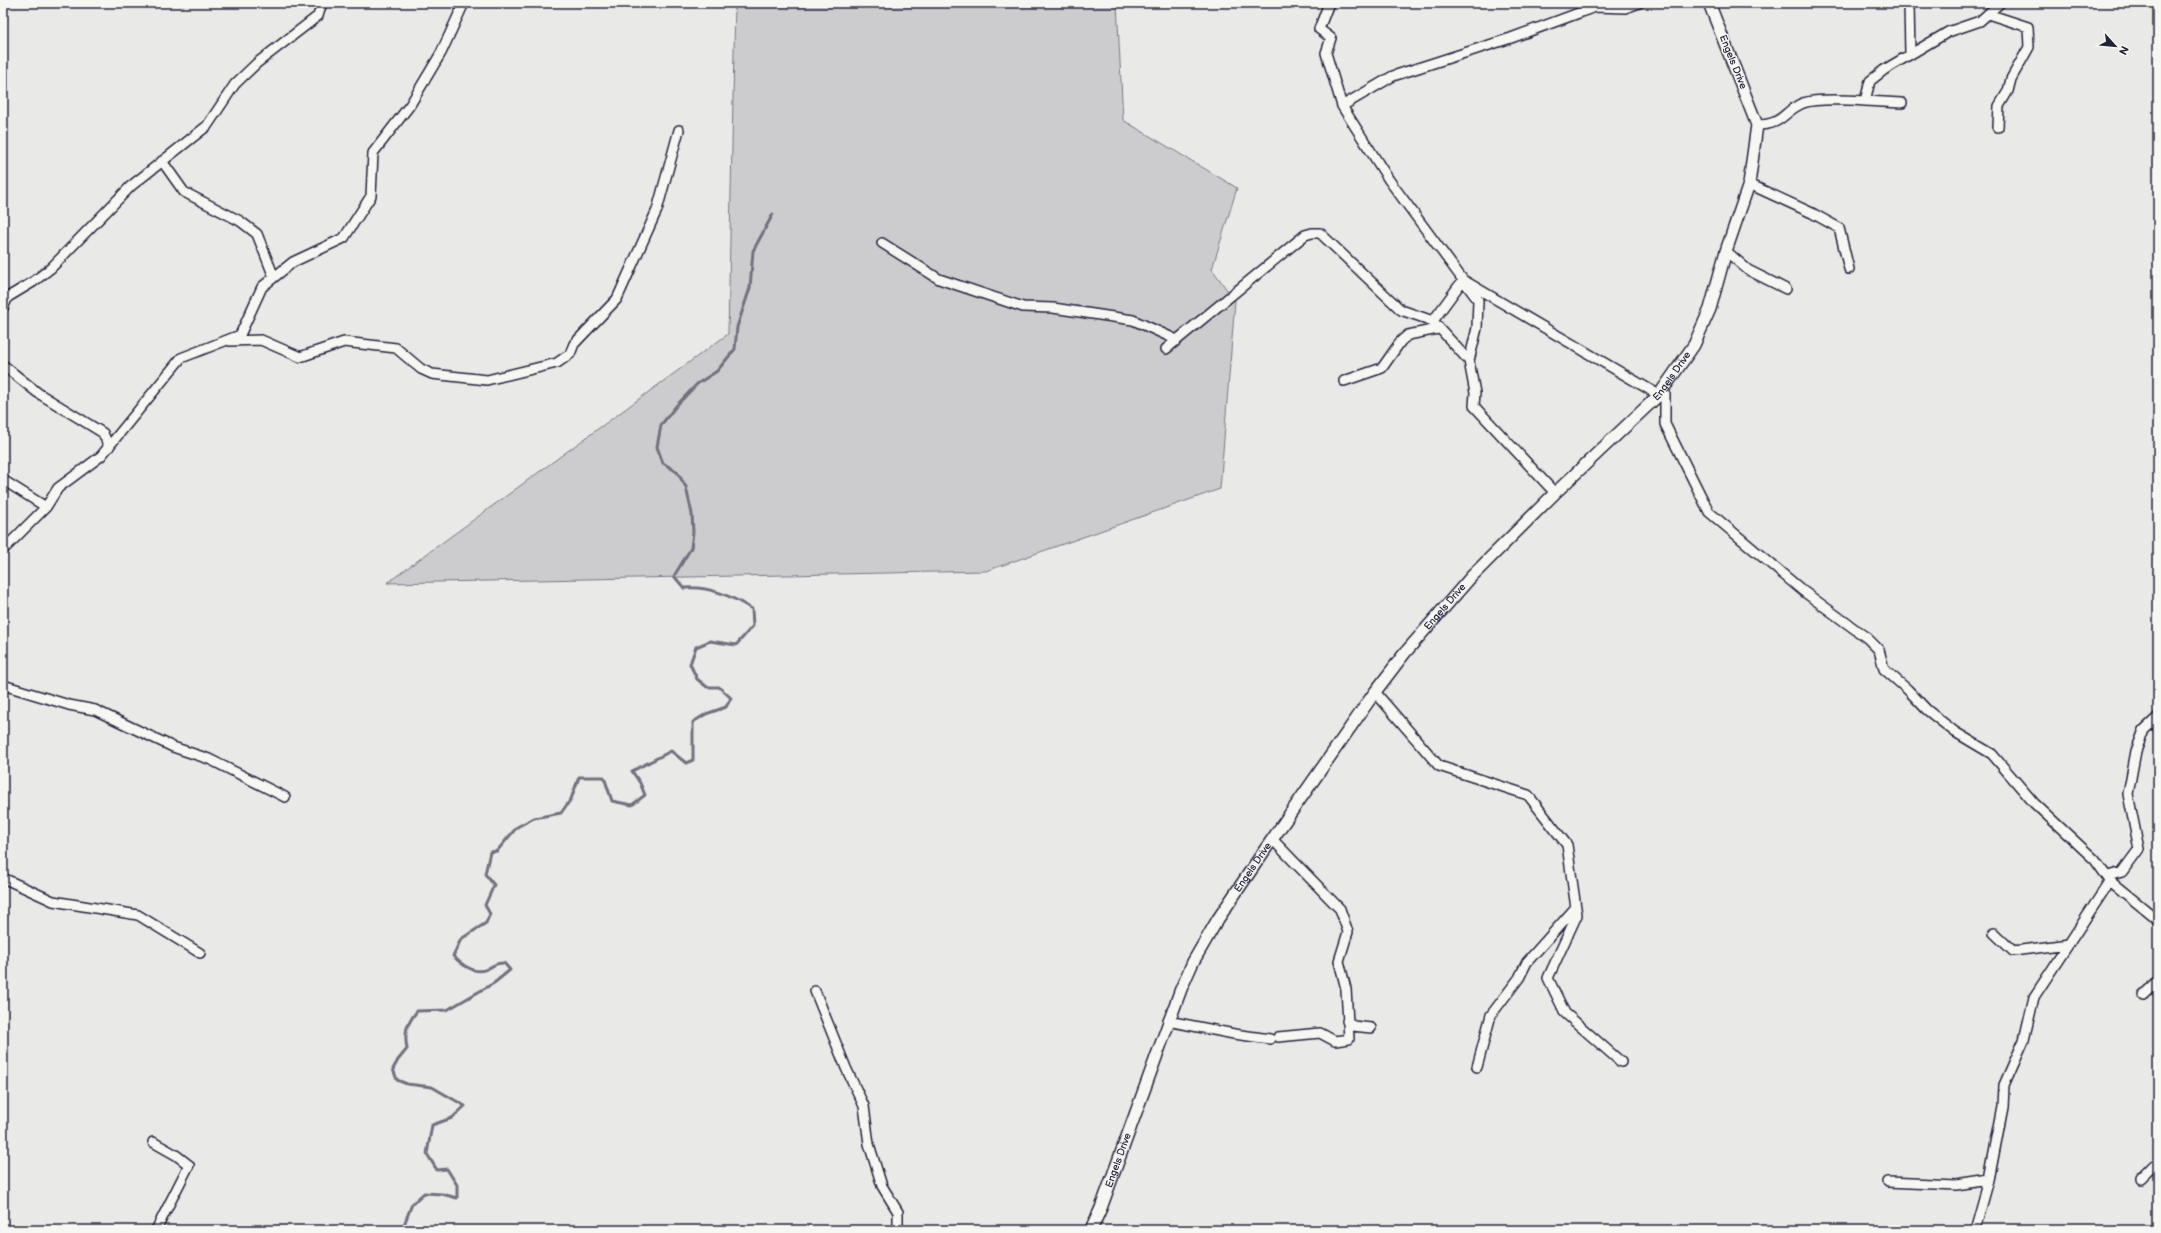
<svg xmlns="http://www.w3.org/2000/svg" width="2161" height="1233" font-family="'Balsamiq Sans',sans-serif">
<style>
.green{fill:#ccccce;stroke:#777784}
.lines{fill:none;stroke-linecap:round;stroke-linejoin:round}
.stream{stroke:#71717f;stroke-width:3}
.minor-casing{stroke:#22223b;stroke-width:12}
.tertiary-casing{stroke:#22223b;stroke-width:14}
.minor{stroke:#f6f6f2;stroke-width:9}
.tertiary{stroke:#f6f6f2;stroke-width:11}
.labels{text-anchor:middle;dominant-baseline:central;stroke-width:3;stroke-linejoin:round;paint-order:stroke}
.street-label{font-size:10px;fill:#22223b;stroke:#f6f6f2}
</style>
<rect width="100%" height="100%" fill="#e9e9e7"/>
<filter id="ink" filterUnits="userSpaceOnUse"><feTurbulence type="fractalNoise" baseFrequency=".025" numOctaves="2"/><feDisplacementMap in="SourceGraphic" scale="8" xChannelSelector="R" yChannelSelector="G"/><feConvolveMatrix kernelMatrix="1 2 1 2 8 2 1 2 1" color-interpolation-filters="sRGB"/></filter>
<g filter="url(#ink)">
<path class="green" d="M735 3H1117L1123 120 1237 188 1212 269 1235 301 1220 489 986 571 387 583 728 334Z"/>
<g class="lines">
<path class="stream" d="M402 1230 412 1204 424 1193 442 1194 457 1198V1185L447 1169 437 1170 427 1154 432 1125 452 1118 465 1106 432 1087 407 1084 397 1080 393 1069 398 1060 407 1049C404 1032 406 1025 417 1011L447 1010 494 983 510 970 504 963C496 963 494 965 487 969 475 975 461 964 453 956L461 939 486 923 490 914 485 905 494 885 485 874 490 852 497 851 517 827 534 818 561 813 571 799 579 777H604L612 801 632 805 645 795 640 783 632 771 671 751 686 763 693 760V722L706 714 726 707 731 698 719 687H707L697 679 690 664 696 647 710 641 736 645 753 626 752 609C731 596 710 586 684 588L674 576 691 548 693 532 692 514 686 487 677 472 663 463 657 447 661 425 676 406 697 384 717 371 735 349 737 327 750 288 753 251 773 214"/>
<defs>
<path id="minor" d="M1329 3 1319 29 1331 38 1326 53 1342 106 1389 180 1463 280 1659 395
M1909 3 1910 54
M1988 14 2028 27 2029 47 2011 79 2008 91 1999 106 1998 127
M1865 101 1902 103
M1342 106 1393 76 1511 38 1595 7 1625 8 1639 3
M1757 125C1784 125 1783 111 1803 103 1818 98 1849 100 1865 101L1870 81 1884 70 1948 32 1980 21 2000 3
M162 161 184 192 240 221 257 234 274 277
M1749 184 1812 213 1839 228 1849 269
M882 243 939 279 1023 307 1053 308 1133 320 1177 340
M1726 251 1748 270 1786 289
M3 308 8 297 33 282 51 268 131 186 207 126 235 84 257 63 318 16 322 3
M1433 321 1463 280 1478 300 1477 328 1469 361 1475 393 1474 406 1555 493
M230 341 261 340 300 357 344 342 396 348 421 369 432 374 487 380 557 363 570 354 574 344 617 299 657 210 679 130
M1166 349 1305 235 1312 233H1320L1401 310 1433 321 1469 361
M3 365 38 393 103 433 109 447
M1344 381 1382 368 1401 341 1408 335 1438 329
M1665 388V424L1709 512 1803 591 1867 638 1879 650 1884 669 1908 690 1927 710 1955 732 1992 754 2034 803 2095 860 2110 881 2158 920
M3 480 46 507
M3 550 46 507 58 488 101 456 181 358 240 335 262 287 293 262 344 238 371 196 373 153 410 105 441 53 464 3
M3 685 69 705 95 710 173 747 209 759 285 797
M1375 692 1439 766 1528 795 1567 845 1577 915 1548 978 1565 1013 1621 1062
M1272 839 1340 909 1348 932 1339 961 1346 989 1349 1039 1335 1041 1320 1033 1278 1037
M2108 876 2122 872 2139 849 2128 794 2136 751 2144 730 2158 717
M3 878 53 901 138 915 200 953
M1994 933 2013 951 2069 944
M815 991 846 1068 864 1106 869 1144 882 1186 898 1212V1230
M2144 995 2158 982
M1168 1021 1234 1034 1270 1039
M1347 1021 1353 1026 1371 1028
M1477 1067 1491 1015 1519 978 1527 962 1576 907
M153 1142 176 1155 189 1165 156 1230
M2141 1180 2158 1163
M1888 1182 1956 1185 1989 1180
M1975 1230 1989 1180 2003 1107 2004 1085 2024 1040 2034 997 2110 881"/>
<g id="tertiary">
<path id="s1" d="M1091 1230 1101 1208 1181 989 1193 962 1218 919 1262 854 1375 692 1404 654 1471 577 1555 493 1659 395 1694 345 1710 309 1726 251 1749 184 1757 125 1709 3"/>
</g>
</defs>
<use href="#minor" class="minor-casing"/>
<use href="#tertiary" class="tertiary-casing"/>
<use href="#minor" class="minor"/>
<use href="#tertiary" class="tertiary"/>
</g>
</g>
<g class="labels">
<g class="street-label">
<text transform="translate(1733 62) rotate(68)">Engels Drive</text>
<text stroke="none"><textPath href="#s1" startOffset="1047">Engels Drive</textPath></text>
<text stroke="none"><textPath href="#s1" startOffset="723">Engels Drive</textPath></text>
<text stroke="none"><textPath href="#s1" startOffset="399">Engels Drive</textPath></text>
<text stroke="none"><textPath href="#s1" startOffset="75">Engels Drive</textPath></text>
</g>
</g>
<rect width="2161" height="1233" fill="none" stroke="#f6f6f2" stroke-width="16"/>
<rect x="8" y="8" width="2145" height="1217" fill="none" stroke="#22223b" stroke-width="1.5" filter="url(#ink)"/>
<g transform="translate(2115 46) rotate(117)" stroke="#f6f6f2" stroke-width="3" paint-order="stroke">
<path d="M0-3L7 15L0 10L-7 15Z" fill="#22223b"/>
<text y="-6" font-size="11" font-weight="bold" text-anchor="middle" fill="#22223b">N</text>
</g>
</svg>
